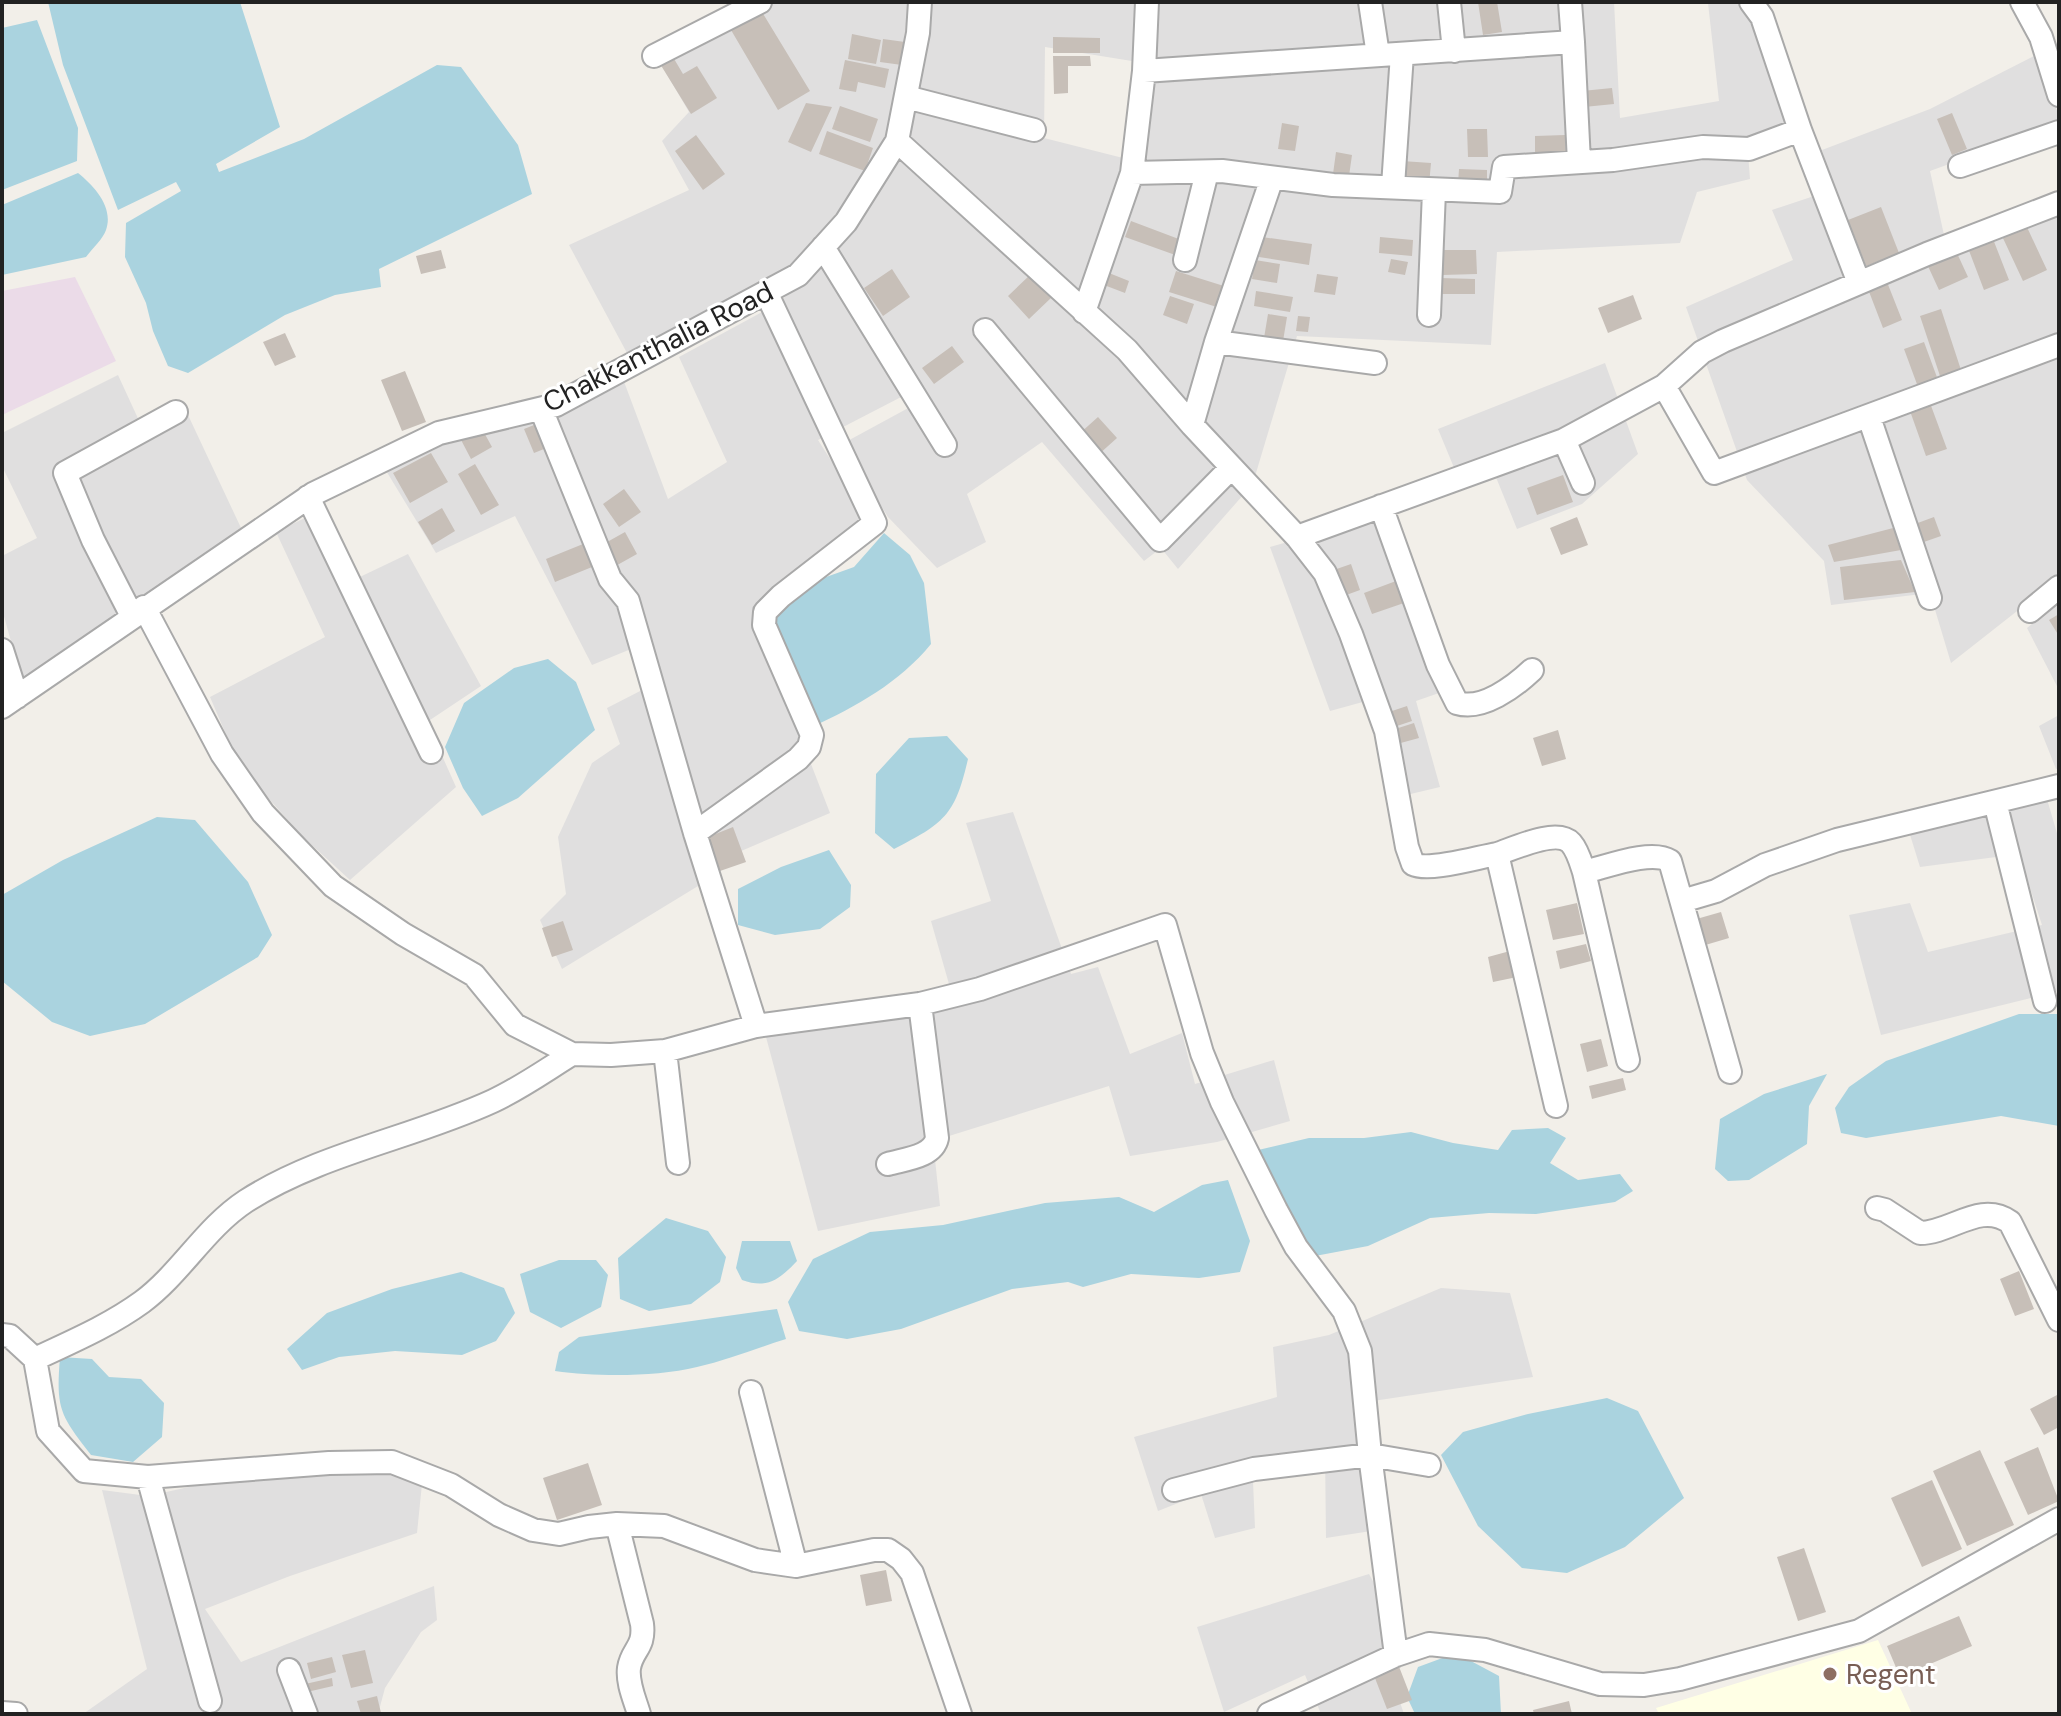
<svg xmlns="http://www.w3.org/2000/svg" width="2061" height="1716" font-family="'DM Sans',sans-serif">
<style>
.residential{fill:#e0dfdf}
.industrial{fill:#ebdbe8}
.education{fill:#ffffe5}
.water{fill:#aad3df}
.building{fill:#c7bfb8}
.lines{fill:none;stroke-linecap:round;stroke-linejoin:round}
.minor-casing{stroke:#a9a9a9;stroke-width:26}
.minor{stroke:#fff;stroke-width:22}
.education-dot{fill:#8d6e63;stroke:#fff;stroke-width:3}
.labels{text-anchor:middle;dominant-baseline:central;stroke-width:6;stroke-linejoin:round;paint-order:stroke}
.street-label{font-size:28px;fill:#222;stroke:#fff}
.education-label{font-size:28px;fill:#785e54;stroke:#fff;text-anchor:start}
</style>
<rect width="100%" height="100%" fill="#f2efe9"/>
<path class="residential" d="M776 2H909L890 142 795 268 627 353 569 245 689 190 662 141 689 112 662 66Z
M928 2H1139L1138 62 1045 47 1044 138 1123 158 1118 197 1085 302 908 138 921 80Z
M1155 2H1614L1620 118 1719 101 1708 3 1739 2 1760 26 1789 126 1743 138 1504 159 1494 187 1140 164Z
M2036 55 2059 116V124L1930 171 1944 235 1905 257 1860 277 1822 150 1930 109Z
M905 152 1121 355 1244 494 1178 569 1161 548 1144 561 1042 442 967 494 986 542 937 568 888 517 842 444 923 400 831 248Z
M1748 153 1750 179 1697 192 1680 243 1497 252 1491 345 1297 336 1253 483 1201 423 1278 183 1504 198 1512 173Z
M1137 178 1265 182 1190 412 1092 306 1107 283Z
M1814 196 1860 287 2059 207V578L1951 663 1930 593 1831 605 1824 561 1747 480 1686 307 1793 260 1772 210Z
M825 262 905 395 818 440 869 520 754 617 830 813 713 863 619 576 551 414 623 379 668 499 727 462 679 357 777 304Z
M1605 363 1638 454 1582 504 1517 529 1489 460 1455 470 1438 429Z
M118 375 147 438 188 415 242 530 22 681 2 609V556L37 538 2 466V433Z
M539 419 623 608 631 649 592 665 515 516 436 553 385 469 452 440Z
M309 516 343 585 408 554 481 686 427 722 456 787 350 880 302 836 239 765 210 697 325 637 276 532Z
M1372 518 1439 693 1416 701 1440 787 1398 797 1370 700 1330 711 1270 547Z
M2059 602V690L2027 628Z
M646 688 703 883 562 969 540 920 566 894 558 837 592 763 620 744 607 708Z
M2059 715V768L2056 769 2039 726Z
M2044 789 2059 840V991L1881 1035 1849 915 1910 903 1928 952 2042 925 2019 854 1920 867 1907 825Z
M1013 812 1071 974 1098 967 1130 1054 1182 1033 1195 1084 1274 1060 1290 1121 1217 1142 1130 1156 1109 1086 933 1141 940 1206 818 1231 766 1037 955 1005 931 921 991 901 966 823Z
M1441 1288 1510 1293 1533 1377 1373 1401 1384 1529 1326 1538 1325 1451 1252 1458 1255 1528 1215 1538 1201 1494 1158 1511 1134 1437 1277 1397 1273 1347 1329 1335Z
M385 1470 422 1484 417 1533 290 1576 205 1609 241 1662 434 1586 437 1620 421 1632 385 1688 378 1714H83L147 1669 102 1490 148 1496 207 1483Z
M1369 1574 1398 1627 1389 1670 1404 1714H1321L1305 1675 1224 1712 1197 1627Z"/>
<path class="industrial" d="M75 277 116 361 2 415V291Z"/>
<path class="education" d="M1878 1640 1912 1714H1659L1656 1708Z"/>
<path class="water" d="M48 2H240L280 127 216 164 219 172 304 139 437 65 461 67 518 145 532 194 379 269 381 287 335 295 285 315 188 373 168 366 153 331 146 303 125 257 126 223 181 191 176 182 118 210 63 65Z
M37 20 78 128 77 161 2 190V28Z
M78 173C94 186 114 207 106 230 103 239 92 249 86 257L2 275V205Z
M884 533 910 555 924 583 931 644C899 683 857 706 812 727L773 636 779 610 815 581 854 567Z
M548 659 576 682 595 730 518 798 482 816 463 788 445 747 464 703 514 668Z
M947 736 968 759C955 815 945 823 894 849L875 833 876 774 909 738Z
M157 817 195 820 248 882 272 935 258 957 145 1024 90 1036 52 1022 2 981V895L63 860Z
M829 850 851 885 850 907 820 929 775 935 738 925V889L781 867Z
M2019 1014H2059V1126L2001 1116 1866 1138 1841 1133 1835 1108 1849 1087 1886 1061Z
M1827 1074 1809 1106 1807 1144 1749 1180 1728 1181 1715 1169 1720 1119 1764 1094Z
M1548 1128 1566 1138 1550 1163 1578 1180 1620 1174 1633 1191 1615 1202 1536 1214 1489 1213 1430 1218 1368 1246 1315 1256 1286 1224 1254 1151 1309 1138H1364L1411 1132 1453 1143 1498 1150 1512 1130Z
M1228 1180 1250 1241 1240 1272 1199 1278 1131 1274 1083 1287 1068 1282 1012 1289 901 1329 847 1339 799 1331 788 1302 813 1259 870 1232 943 1225 1045 1203 1119 1197 1154 1212 1202 1185Z
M666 1218 708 1231 726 1257 720 1282 691 1304 649 1311 620 1299 618 1258Z
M742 1241H790L797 1261C779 1280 767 1289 742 1280L736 1268Z
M559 1260H596L608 1275 601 1307 561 1328 530 1312 520 1274Z
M461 1272 504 1288 515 1313 496 1341 462 1355 395 1351 339 1357 302 1370 287 1349 327 1313 392 1289Z
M777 1309 786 1339C757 1348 727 1360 697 1367 655 1377 598 1377 555 1371L559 1352 579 1337Z
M60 1357 92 1359 109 1377 141 1379 164 1403 162 1437 133 1462 91 1455C59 1414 56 1408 60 1357Z
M1607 1398 1638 1411 1684 1498 1625 1547 1567 1573 1522 1568 1478 1526 1441 1455 1463 1432 1528 1414Z
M1456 1653 1499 1676 1501 1714H1415L1407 1697 1418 1667Z"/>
<path class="building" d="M1478 2H1497L1502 32 1483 35Z
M762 12 810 91 778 110 731 30Z
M852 34 881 40 876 64 848 59Z
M1053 37 1100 38V53H1053Z
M883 39 905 42 902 65 880 62Z
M670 52 683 74 697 66 717 98 691 114 657 59Z
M1053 56H1090L1091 66H1068V93L1054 94Z
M845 60 889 69 885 88 858 82 856 92 839 89Z
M1612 88 1614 104 1584 107 1582 91Z
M806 103 832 107 811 152 788 142Z
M840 106 878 119 870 142 832 129Z
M1952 113 1967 149 1952 155 1937 119Z
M1282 123 1299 126 1295 151 1278 149Z
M1467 129H1487L1488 157H1468Z
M827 131 873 148 865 171 819 154Z
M696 135 725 174 703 190 675 151Z
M1565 135 1566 154 1535 155V136Z
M1336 152 1352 155 1349 176 1333 174Z
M1402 161 1431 163 1429 185 1401 183Z
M1459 169 1487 170V185L1458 184Z
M1881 207 1899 253 1866 266 1848 220Z
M1131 221 1184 241 1178 256 1125 237Z
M2026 225 2047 270 2023 281 2002 236Z
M1262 237 1312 244 1309 265 1259 257Z
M1380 237 1413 240 1412 256 1379 253Z
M1993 239 2009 280 1984 290 1968 248Z
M441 250 446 268 421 274 416 256Z
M1441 250H1476L1477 274 1442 275Z
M1956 251 1968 277 1939 290 1927 264Z
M1391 259 1408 262 1405 275 1388 272Z
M1255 260 1280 264 1277 283 1252 279Z
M892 269 910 297 883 316 864 288Z
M1176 271 1227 287 1220 308 1169 292Z
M1109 273 1129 281 1125 293 1104 285Z
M1031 274 1052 297 1029 319 1008 296Z
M1317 274 1338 277 1335 295 1314 292Z
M1440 278 1475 279V294H1440Z
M1887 282 1902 320 1883 328 1868 289Z
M1256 291 1293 297 1290 312 1254 306Z
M1633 295 1642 319 1608 333 1598 308Z
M1170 296 1194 304 1187 324 1163 315Z
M1941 309 1961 370 1940 376 1920 316Z
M1268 314 1287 317 1283 341 1264 338Z
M1298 316 1310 317 1308 332 1296 331Z
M285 333 296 357 275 366 263 342Z
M1924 342 1938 380 1918 387 1904 349Z
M952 346 964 362 934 384 922 368Z
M405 371 426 422 402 431 381 380Z
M1930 403 1947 449 1926 456 1910 411Z
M1098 417 1117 438 1098 455 1079 434Z
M539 423 549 447 534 453 524 429Z
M481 427 492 447 471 459 460 438Z
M431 453 448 482 410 503 393 473Z
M475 464 499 505 481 515 458 474Z
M1563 475 1573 502 1537 515 1527 488Z
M624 489 641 512 619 527 603 504Z
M442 508 455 531 432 545 418 522Z
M1577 517 1588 545 1561 555 1550 528Z
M1934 517 1941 536 1921 543 1915 524Z
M1897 527 1901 550 1834 562 1828 545Z
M625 532 637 554 612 568 600 546Z
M588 542 597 565 555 582 546 559Z
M1901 560 1915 592 1844 600 1840 567Z
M1351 564 1360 590 1338 598 1328 572Z
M1396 581 1404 603 1372 614 1364 593Z
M2059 614V636L2049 620Z
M1407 706 1412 721 1391 728 1386 713Z
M1414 723 1419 738 1397 744 1392 730Z
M1558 730 1566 759 1542 766 1533 738Z
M733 827 746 862 720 871 708 837Z
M1577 903 1584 934 1553 940 1546 910Z
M1721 912 1729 938 1702 946 1693 920Z
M563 921 573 950 552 957 542 928Z
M1586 944 1591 961 1560 969 1556 951Z
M1510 951 1517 977 1493 982 1488 957Z
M1601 1039 1608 1066 1587 1072 1580 1044Z
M1623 1078 1626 1090 1592 1099 1589 1086Z
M2019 1271 2034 1309 2015 1316 2000 1279Z
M2059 1394V1427L2044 1435 2030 1409Z
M2038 1447 2059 1501 2028 1515 2004 1462Z
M1980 1450 2014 1525 1967 1546 1933 1471Z
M588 1463 602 1505 557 1520 543 1478Z
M1932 1480 1962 1549 1922 1567 1891 1498Z
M1804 1548 1826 1612 1798 1621 1777 1557Z
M886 1570 892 1601 866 1606 860 1575Z
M1959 1616 1972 1646 1900 1677 1887 1646Z
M365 1650 373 1683 351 1688 342 1655Z
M332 1657 336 1672 311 1679 307 1663Z
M1398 1664 1412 1700 1387 1709 1373 1673Z
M332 1678 333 1686 307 1692 305 1684Z
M377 1696 381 1713 361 1714 357 1701Z
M1569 1701 1572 1714H1534L1533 1710Z"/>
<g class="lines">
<defs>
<path id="minor" d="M1370 2 1378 55
M1449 2 1454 51
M1751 2 1762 17 1800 130 1859 283
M2022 2 2041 37 2059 95
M1573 42 1579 162
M654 56 760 2
M1144 71 1573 42 1570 2
M906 97 1034 130
M897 141 1127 350 1192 425 1297 537 1325 573 1351 634 1386 731 1407 847 1413 864C1429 872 1478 857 1497 854L1556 1106
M1960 166 2059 132
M1132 173 1222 171 1333 185 1500 192 1504 167 1613 160 1703 147 1749 149 1800 130
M1393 186 1402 54
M823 247 945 445
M1185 260 1207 172
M1084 312 1132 173 1144 71 1147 2
M1429 315 1434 191
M985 330 1160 540 1231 468
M1216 342 1375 363
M1664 386 1714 473 2059 345
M541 409 610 579 628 601 695 833 756 1026
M1869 417 1930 598
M1192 425 1216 342 1272 178
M1564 440 1664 386 1702 352 1723 341 1927 254 2059 203
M308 497 431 752
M1381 506 1438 665 1457 703C1482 711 1514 687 1532 670
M1297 537 1564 440 1583 483
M144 607 222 754 263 813 333 886 403 934 474 975 515 1025 572 1054 611 1055 665 1051 756 1026 920 1004 980 989 1165 925 1202 1053 1222 1102 1276 1210 1296 1247 1344 1311 1360 1351 1370 1455 1396 1655
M2030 611 2059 587
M132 616 93 540 65 473 176 412
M2 650 17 697
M2 707 313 494 439 433 556 405 798 275 846 222 897 141 918 33 920 2
M1995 802 2045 1001
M695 833 798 759 809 747 812 735 764 625 765 612 781 596 875 523 766 292
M1497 854C1515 848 1557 828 1571 843 1578 851 1581 863 1584 872L1628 1060
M1584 872C1606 867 1651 849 1670 861L1730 1072
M1682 901 1716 891 1765 865 1837 840 2059 786
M665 1051 678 1163
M888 1164C905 1159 933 1157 937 1138L920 1004
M1877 1208 1885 1210 1920 1233C1951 1233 1980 1201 2010 1222L2059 1320
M2 1335 10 1336 35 1359 48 1431 84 1471 148 1477 329 1463 392 1462 451 1485 499 1515 533 1530 559 1534 589 1527 617 1524 664 1526 755 1560 796 1566 874 1550H888L901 1559 912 1573 960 1714
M35 1359C71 1342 109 1326 142 1302 181 1273 205 1228 246 1201 321 1153 413 1138 493 1101 521 1088 546 1070 572 1054
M751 1392 796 1566
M148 1477 210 1701
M1174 1490 1254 1469 1370 1455 1429 1465
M617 1524 642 1624C645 1648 632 1649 629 1668 627 1683 635 1700 639 1714
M289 1670 306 1714
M2 1713 16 1714
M1269 1714 1396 1655 1429 1644 1485 1650 1600 1684 1644 1685 1680 1679 1859 1631 2059 1519"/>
</defs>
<use href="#minor" class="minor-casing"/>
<use href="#minor" class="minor"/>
</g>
<circle class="education-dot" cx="1830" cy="1674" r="8"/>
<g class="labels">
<g class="street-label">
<text transform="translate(658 347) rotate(-27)">Chakkanthalia Road</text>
</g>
<g class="education-label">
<text x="1846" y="1674">Regent</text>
</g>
</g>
<rect width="2061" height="1716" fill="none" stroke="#222222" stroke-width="8"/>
</svg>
